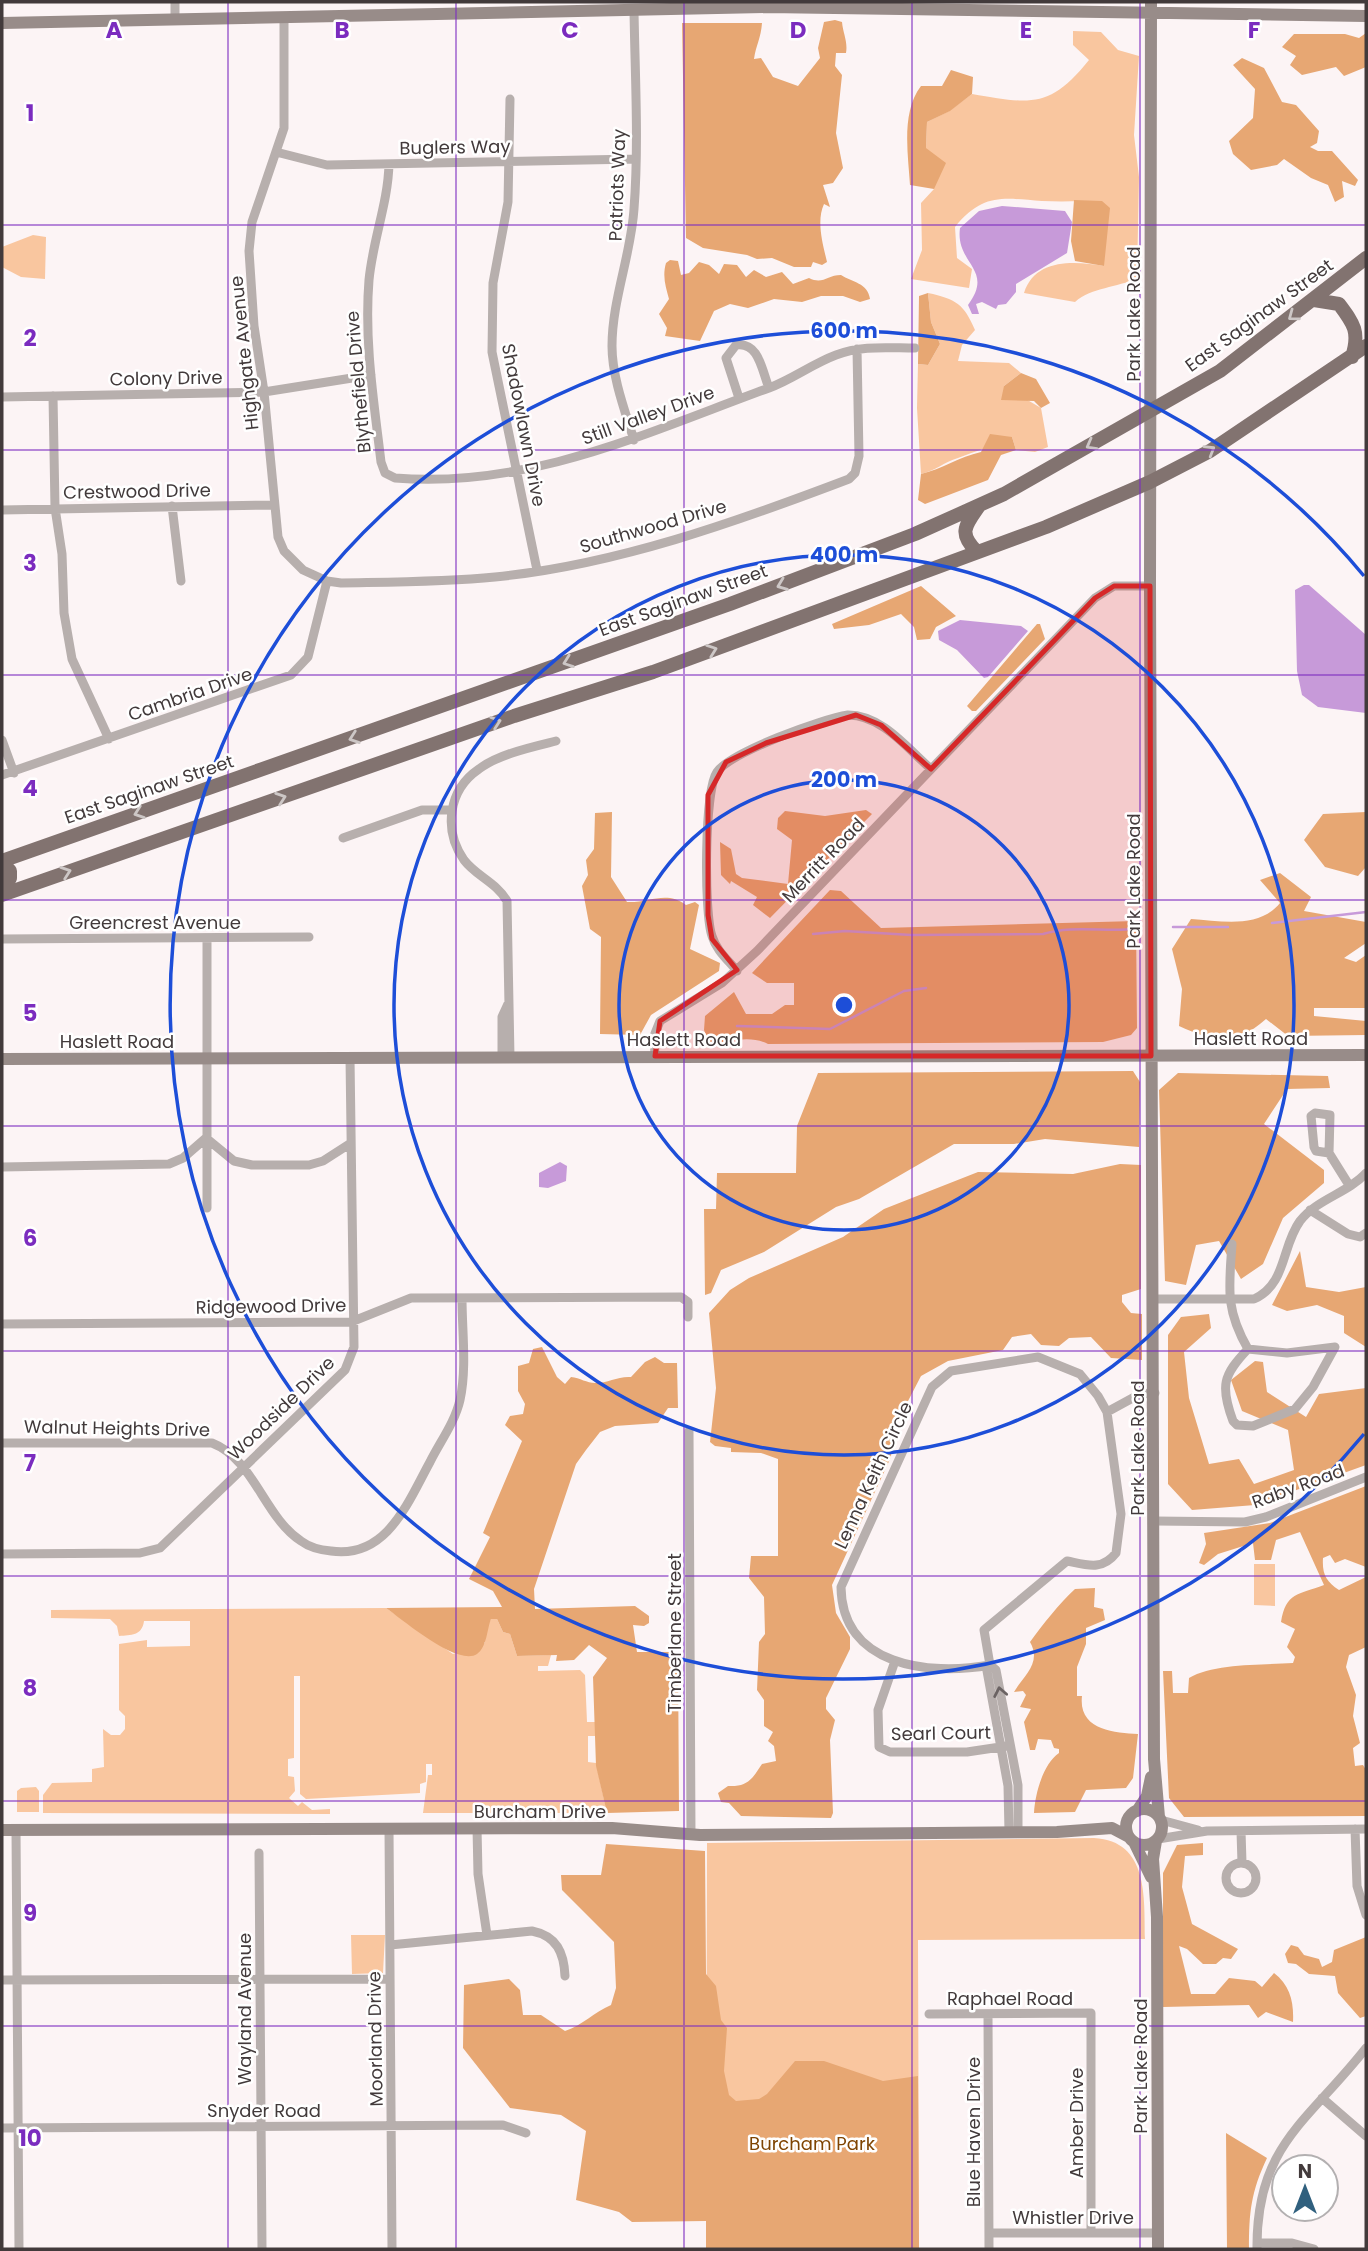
<svg xmlns="http://www.w3.org/2000/svg" width="1368" height="2251" font-family="Poppins,sans-serif">
<style>
.green{fill:#f9c69f}
.forest{fill:#e7a773}
.water{fill:#c79ad9}
.lines{fill:none;stroke-linecap:round;stroke-linejoin:round}
.stream{stroke:#c79ad9;stroke-width:2.5}
.street{stroke:#b7afad;stroke-width:9}
.secondary{stroke:#988c89;stroke-width:12}
.primary{stroke:#827370;stroke-width:14}
.oneway{stroke:#cdc7c6}
.oneway2{stroke:#6b6363}
.marked{fill:#d62828;fill-opacity:0.2;stroke:#d62828;stroke-width:5;stroke-linejoin:round}
.grid{fill:none;stroke:#7b2cbf;stroke-width:2;stroke-opacity:0.55}
.ring{fill:none;stroke:#1d4ed8;stroke-width:3.5}
.labels{text-anchor:middle;dominant-baseline:central;stroke-width:5;stroke-linejoin:round;paint-order:stroke}
.street-label{font-size:18px;fill:#423a3b;stroke:#fff}
.park-label{font-size:18px;fill:#7f4402;stroke:#fff}
.grid-label{font-size:23px;text-anchor:middle;font-weight:bold;fill:#7b2cbf;stroke:#fff;stroke-width:5;stroke-linejoin:round;paint-order:stroke}
.centre{fill:#1d4ed8;stroke:#fff;stroke-width:3.5}
.ring-label{font-size:21px;text-anchor:middle;font-weight:bold;fill:#1d4ed8;stroke:#fff;stroke-width:5;stroke-linejoin:round;paint-order:stroke}
</style>
<rect width="100%" height="100%" fill="#fcf4f5"/>
<path class="green" d="M1073 31 1101 32 1118 50 1139 56 1134 135 1139 177 1137 278C1117 288 1092 287 1075 302L1024 293C1035 258 1075 261 1104 266L1101 201C1082 201 1061 202 1042 201 1002 198 983 193 955 227L957 258 972 269 969 288 911 279 922 250 921 203 934 189 926 148 927 122 949 111 972 94C1030 104 1050 109 1089 60L1073 45Z
M33 235 46 237 45 279 21 277 2 267V247Z
M928 293C956 299 964 304 975 330L962 345 958 361 1009 363 1021 373 1004 386 1041 408 1048 447 1035 452 1016 450 1012 437C993 446 976 451 958 458 944 462 935 471 921 474L917 408 918 364 928 365 940 344 931 322Z
M1254 1564H1275V1606L1254 1605Z
M386 1608 453 1654 485 1643V1630L491 1619H497L503 1632 510 1634 517 1656 551 1655 548 1666H538V1671L580 1670 585 1675 587 1722H595V1736H588V1762L596 1763 607 1813H423L428 1775H432V1764H426V1782L420 1784V1793L306 1799 300 1794V1676H294V1758L288 1759V1776L294 1777 295 1791 289 1798 298 1806 302 1802 312 1810 330 1809V1814L43 1813V1795L52 1783 92 1782V1769L104 1767 103 1729 111 1735H120L125 1729V1716L119 1710V1644L147 1640V1647L190 1646V1621H144C142 1636 131 1635 119 1636L117 1626 110 1619 51 1618V1610Z
M36 1787 39 1791V1812H17V1791L21 1788Z
M1094 1838C1149 1841 1144 1898 1145 1939L918 1940 919 2249H706L707 1843Z
M351 1935H385L383 1973 352 1974Z"/>
<path class="forest" d="M835 20 842 22C843 33 848 42 846 53H836L835 66 842 75 836 133 843 168 833 183 823 185 830 207 824 204C816 221 823 245 827 262L822 265 813 262 811 267H794L772 258 757 259 747 255 703 248 686 238 682 23H762C761 38 756 45 754 59L761 58 773 77 798 86 820 58 818 48 824 22Z
M1366 33V67L1344 76 1336 67 1302 75 1290 65 1296 56 1282 47 1294 34H1345L1359 38Z
M1242 58 1264 68 1282 102 1296 105 1319 131 1317 143 1310 147 1318 151H1332L1358 180 1355 186 1342 181 1344 197 1335 202 1328 185 1311 178 1284 159 1277 165 1251 170 1233 154 1229 141 1253 118 1255 89 1233 65Z
M951 70 973 77 972 94 950 111 927 122 926 148 946 163 934 189 910 185C908 154 901 112 921 86H942Z
M1074 200 1102 201 1110 208 1104 266 1075 261 1071 241Z
M670 260 678 261 681 275 689 273 699 262 709 265 719 274 724 264 737 265 746 277 754 270 766 277 782 272 793 284 809 278C823 285 827 275 841 275 852 282 868 283 870 299L860 302 843 296H821L802 302 774 299 748 308 730 304 714 311 700 341 665 336 667 328 659 314 669 299C666 287 662 277 666 263Z
M928 293 931 322 940 344 928 365 918 364 919 296Z
M1021 373 1036 379 1050 403 1041 408 1034 401 1001 400 1004 386Z
M990 434 1012 437 1016 450 1001 455 988 480 925 504 918 500 921 474C942 469 959 457 981 452Z
M921 586 956 616 936 627 930 639 917 640 914 627 901 614 869 625 834 629 832 624Z
M1037 624H1040L1045 639 976 711H972L967 706Z
M866 810 872 814 770 918 753 905 757 897 731 881 730 884 721 875 720 842 731 849 736 874 742 878 788 884 792 840 777 829 778 818 785 811 825 816Z
M612 812 611 877 627 902C650 903 666 890 686 905L695 902 699 905 690 949 720 963 719 971 651 1015 640 1035 600 1034 601 937 590 929 582 886 588 875 586 860 594 849 595 813Z
M1366 812V867L1358 876 1325 867 1304 840 1323 814Z
M1280 873 1311 897 1304 911 1366 922V943L1344 958 1356 962 1366 955V1008H1314V1016L1366 1021V1035L1288 1036 1266 1019C1234 1047 1217 1043 1179 1026L1182 989 1172 949 1191 919C1222 921 1259 929 1280 903L1260 880Z
M830 890 841 891 881 928 1136 921 1137 1028 1131 1035 1103 1042 768 1044C750 1035 729 1041 710 1046L704 1030 705 1016 734 992 746 1014H772L785 1005H794V983H767L752 973Z
M1133 1071 1140 1082 1139 1147 1045 1139 1014 1144H954L859 1199 836 1207 764 1252 721 1270 711 1293 705 1295 704 1209H716L717 1173H796L797 1126 818 1073Z
M1178 1073 1328 1076 1330 1088 1287 1089 1264 1124 1324 1170V1183L1283 1218 1263 1264 1241 1279 1219 1241 1196 1245 1186 1285 1165 1281 1159 1090Z
M1120 1164 1141 1165V1289L1122 1295V1302L1131 1313 1142 1314V1360L1111 1358 1091 1337 1069 1338 1059 1346 1041 1345 1031 1334 1012 1337 1003 1350 948 1361 921 1376 892 1432 891 1457 832 1585 836 1613 850 1637V1649L826 1698V1709L835 1720 830 1740 833 1813 831 1818 741 1816 729 1803 721 1802 718 1793 728 1786C748 1787 752 1779 762 1764L776 1761 774 1746 768 1741 773 1732 764 1726V1700L757 1690 759 1642 765 1634 764 1597 749 1578 751 1556H778V1459L761 1453 731 1452V1448L715 1446 710 1442 716 1388 709 1313 730 1290 749 1278 843 1237 884 1209 978 1172 1073 1174Z
M1300 1251 1306 1287 1339 1292 1366 1287V1347L1344 1333V1316L1317 1305 1287 1311 1272 1305Z
M1209 1314 1211 1328 1184 1352 1189 1398 1209 1464 1239 1459 1254 1484 1294 1470 1288 1430 1242 1411 1231 1380 1255 1361 1263 1362 1267 1392 1306 1417 1319 1394 1366 1388V1465L1255 1505 1192 1510 1168 1484V1335L1181 1317Z
M542 1347 557 1377 565 1384 571 1377C580 1378 587 1383 595 1383 608 1383 618 1376 631 1377L645 1362 655 1357 664 1363H677L678 1408H668L658 1423 615 1426 600 1432 586 1450 576 1464 534 1589 535 1609 635 1606 649 1616V1623L644 1626 633 1625 637 1652H678L679 1811 607 1813 596 1766 593 1677 607 1658 589 1645 574 1660 556 1661 557 1655 517 1656 510 1634 503 1632 497 1619H491C487 1629 487 1647 477 1654 458 1667 403 1620 386 1608L502 1607 493 1591 469 1579 490 1537 483 1533 522 1441 505 1425 510 1416 523 1414 525 1404 518 1391V1366L529 1363 533 1349Z
M1366 1486V1567L1345 1559 1335 1563 1330 1555 1323 1558C1322 1574 1326 1581 1339 1590L1366 1577V1647L1349 1655 1346 1667 1356 1695 1353 1716 1360 1743 1353 1748 1355 1766 1363 1765 1366 1770V1816L1184 1817 1169 1798 1163 1671H1172L1173 1693H1188L1189 1678C1214 1663 1263 1665 1293 1663L1295 1657 1287 1647 1295 1629 1281 1622C1286 1592 1298 1595 1324 1585L1300 1532 1276 1540 1271 1560H1255L1253 1543 1218 1554 1204 1565 1199 1563 1206 1544 1204 1533 1270 1523Z
M1095 1588 1094 1607 1103 1609 1105 1620 1086 1628V1644L1077 1667V1696H1082C1078 1730 1114 1733 1138 1734L1133 1778 1126 1788 1086 1790 1075 1812 1034 1813C1035 1794 1043 1764 1059 1753V1749L1054 1748 1051 1740 1038 1739 1035 1750H1030L1024 1722 1031 1709 1020 1707 1026 1695 1023 1691 1014 1692C1024 1675 1042 1663 1030 1642 1043 1624 1059 1604 1075 1589Z
M1203 1843V1855L1185 1856 1182 1887 1192 1924 1238 1949 1231 1959 1223 1958 1216 1964H1203L1187 1949 1179 1946 1191 1994H1215L1229 1978 1255 1981 1262 1987 1274 1973C1290 1985 1294 2002 1293 2022L1266 2012 1258 2018 1249 2005 1163 2007V1873L1177 1845Z
M606 1844 705 1851 706 1974 716 1986 721 2020 727 2028 724 2071 729 2095 736 2101 759 2099 767 2094 795 2061H824L883 2081 918 2076 919 2249H706V2221L632 2222 619 2212 576 2200 586 2131 561 2115 510 2108 463 2048 464 1985 509 1979 520 1990 523 2015H541L565 2031C583 2025 594 2012 611 2005L616 1988 614 1942 562 1890 561 1875H601Z
M1366 1937V2016L1360 2018 1338 1993 1335 1976 1309 1974 1296 1964 1288 1963 1285 1954 1291 1945 1298 1947 1304 1955 1319 1959 1322 1967 1332 1962 1334 1950Z
M1226 2133 1267 2158C1251 2192 1249 2212 1249 2249H1227Z"/>
<path class="water" d="M1002 206 1065 211 1072 222 1067 253 1016 284V292L1006 304 998 305 996 309 982 302 976 304 979 314H972L968 305C995 269 955 264 960 228L979 211Z
M1304 585H1309L1366 635V713L1318 707 1302 695 1297 671 1295 590Z
M960 620 1021 626 1028 631 988 677 984 678 957 650 939 640 938 631Z
M560 1162 567 1166 566 1181 548 1188 539 1187V1173Z"/>
<g class="lines">
<path class="stream" d="M1272 923 1366 912
M1173 927H1228
M813 934 845 931 911 935 1043 934C1073 925 1103 932 1135 929
M737 1026 830 1029 904 991 926 988"/>
<path class="street" d="M175 2V19
M634 10C635 76 639 143 634 209 631 255 612 300 612 346 612 377 625 411 634 440
M284 17V128L252 222 249 251 254 326 264 392 278 537 284 551 303 570 327 581 341 583C392 582 444 582 495 577 616 565 736 522 849 479L855 473 859 456 857 349
M510 99 508 202 493 283 492 352 537 570
M276 152 327 165 636 159
M389 164C388 203 373 239 369 280 364 341 374 402 381 462L385 473 395 478C529 489 648 432 769 388 793 379 812 364 836 355 861 345 888 348 915 348
M53 396 55 508 62 554 64 613 72 659 109 739
M2 397 264 392 371 375
M739 398 726 358 736 345C759 341 762 371 769 388
M172 506 181 581
M2 510 273 505
M2 740 14 773
M2 775 291 675 308 657 327 581
M343 838 422 810H451
M207 938V1208
M2 939 309 937
M737 971C728 960 716 950 712 936 704 914 704 791 717 772 731 752 822 719 848 715 882 715 907 748 931 769
M655 1056 654 1036 660 1021 722 983 757 951 1095 598 1114 586H1150
M502 1057V1017L508 1004
M510 1057 507 901C497 883 476 876 464 860 443 830 448 790 479 769 499 754 532 747 556 741
M1329 1153 1316 1151 1314 1147 1311 1116 1315 1113 1330 1115 1329 1153 1349 1185
M2 1167 169 1164 183 1158 206 1138 234 1161 252 1165H309L323 1161 351 1143
M1310 1210 1348 1234 1360 1237 1366 1233
M1232 1244C1229 1288 1225 1309 1248 1349
M1155 1299H1254C1287 1284 1281 1247 1300 1221 1317 1199 1348 1193 1366 1173
M2 1324 351 1322 411 1298 681 1297 688 1302V1317
M1335 1347 1313 1387 1295 1409 1253 1426 1237 1425 1233 1421C1220 1386 1223 1375 1248 1349L1287 1353Z
M1038 1357 1080 1374 1098 1396 1107 1412 1121 1514 1116 1553C1102 1571 1087 1565 1067 1561L984 1630 990 1665C928 1676 842 1666 841 1587L932 1387 951 1371Z
M1107 1412 1140 1394 1155 1393
M689 1431 691 1834
M2 1443H212C254 1459 264 1517 301 1541 309 1547 320 1550 331 1551 387 1559 408 1502 430 1462 440 1442 455 1422 460 1400 467 1368 462 1331 462 1298
M1155 1521 1245 1522 1266 1517 1366 1477
M2 1554 140 1553 160 1548 345 1370 354 1347 350 1058
M895 1661 878 1710 879 1747 890 1752H967L1007 1746
M1161 1820 1198 1830
M477 1828 478 1874 487 1935
M389 1829 392 2249
M1355 1829 1357 1886 1366 1915
M16 1830 19 2249
M1241 1831 1242 1863
M1009 1832 1008 1786 987 1671 990 1665 996 1670 1018 1785V1832
M1158 1839 1207 1831 1366 1829
M259 1853 262 2249
M1226 1878a15 15 0 1 1 30 0a15 15 0 1 1-30 0Z
M390 1945 532 1931C557 1936 564 1953 565 1976
M2 1980 390 1979
M929 2014 1091 2013V2233
M988 2014 989 2249
M1322 2098 1366 2136
M2 2128 503 2125 526 2133
M989 2233H1158
M1257 2243H1292L1314 2249
M1257 2249C1256 2145 1308 2122 1366 2048"/>
<path class="secondary" d="M1151 2 1150 586 1154 1759 1159 1817
M2 23 768 7 1366 16
M2 1059 1366 1055
M1126 1827a18 18 0 1 1 36 0a18 18 0 1 1-36 0Z
M1137 1811 1147 1796 1151 1777
M2 1830 612 1828 700 1835 1057 1832 1112 1828 1129 1837
M1156 1841 1153 1859 1157 1917 1158 2249
M1134 1842 1151 1877"/>
<path class="primary" d="M1314 300 1339 304C1354 324 1360 332 1352 357
M977 552C958 533 965 526 979 506
M2 861 730 604 915 534 1004 494 1220 371 1366 258
M2 862 10 871V878L2 891
M2 895 514 716 653 672 1046 527 1150 482 1210 451 1366 346"/>
</g>
<defs><path id="oneway-chevron" d="M-2-3.5L2.5 0L-2 3.5" fill="none" stroke-width="1.6" stroke-linecap="round" stroke-linejoin="round" transform="scale(1.75)"/></defs>
<g class="oneway">
<use href="#oneway-chevron" transform="translate(1293 316) rotate(143)"/>
<use href="#oneway-chevron" transform="translate(1091 445) rotate(151)"/>
<use href="#oneway-chevron" transform="translate(1210 450) rotate(-31)"/>
<use href="#oneway-chevron" transform="translate(782 585) rotate(159)"/>
<use href="#oneway-chevron" transform="translate(712 650) rotate(-20)"/>
<use href="#oneway-chevron" transform="translate(568 662) rotate(160)"/>
<use href="#oneway-chevron" transform="translate(496 722) rotate(-19)"/>
<use href="#oneway-chevron" transform="translate(354 738) rotate(161)"/>
<use href="#oneway-chevron" transform="translate(281 798) rotate(-19)"/>
<use href="#oneway-chevron" transform="translate(139 813) rotate(161)"/>
<use href="#oneway-chevron" transform="translate(66 872) rotate(-19)"/>
</g>
<use class="oneway2" href="#oneway-chevron" transform="translate(1000 1692) rotate(-101)"/>
<path class="marked" d="M1114 586H1150L1151 1056H655L660 1021 737 970 712 939 708 915V795L726 762 766 743 856 715 881 725 931 769 1095 598Z"/>
<path class="grid" d="M228 2V2249M456 2V2249M684 2V2249M912 2V2249M1140 2V2249M2 225H1366M2 450H1366M2 675H1366M2 900H1366M2 1126H1366M2 1351H1366M2 1576H1366M2 1801H1366M2 2026H1366"/>
<g class="ring">
<circle cx="844" cy="1005" r="225"/>
<circle cx="844" cy="1005" r="450"/>
<path d="M1364 1434A674 674 0 1 1 1364 576"/>
</g>
<g class="labels">
<g class="street-label">
<text transform="translate(455 147) rotate(-1)">Buglers Way</text>
<text transform="translate(617 185) rotate(-88)">Patriots Way</text>
<text transform="translate(1133 314) rotate(-90)">Park Lake Road</text>
<text transform="translate(1259 315) rotate(-36)">East Saginaw Street</text>
<text transform="translate(244 353) rotate(-96)">Highgate Avenue</text>
<text transform="translate(166 378) rotate(-1)">Colony Drive</text>
<text transform="translate(358 382) rotate(-95)">Blythefield Drive</text>
<text transform="translate(648 415) rotate(-20)">Still Valley Drive</text>
<text transform="translate(524 425) rotate(79)">Shadowlawn Drive</text>
<text transform="translate(137 491) rotate(-1)">Crestwood Drive</text>
<text transform="translate(653 526) rotate(-16)">Southwood Drive</text>
<text transform="translate(683 600) rotate(-20)">East Saginaw Street</text>
<text transform="translate(190 694) rotate(-19)">Cambria Drive</text>
<text transform="translate(149 789) rotate(-19)">East Saginaw Street</text>
<text transform="translate(823 860) rotate(-46)">Merritt Road</text>
<text transform="translate(1133 881) rotate(-90)">Park Lake Road</text>
<text x="155" y="922">Greencrest Avenue</text>
<text x="1251" y="1038">Haslett Road</text>
<text x="684" y="1039">Haslett Road</text>
<text x="117" y="1041">Haslett Road</text>
<text transform="translate(271 1306) rotate(-1)">Ridgewood Drive</text>
<text transform="translate(281 1408) rotate(-44)">Woodside Drive</text>
<text transform="translate(117 1428) rotate(1)">Walnut Heights Drive</text>
<text transform="translate(1137 1448) rotate(-90)">Park Lake Road</text>
<text transform="translate(873 1475) rotate(-65)">Lenna Keith Circle</text>
<text transform="translate(1298 1486) rotate(-20)">Raby Road</text>
<text transform="translate(674 1633) rotate(-90)">Timberlane Street</text>
<text transform="translate(941 1733) rotate(-1)">Searl Court</text>
<text x="540" y="1811">Burcham Drive</text>
<text x="1010" y="1998">Raphael Road</text>
<text transform="translate(244 2009) rotate(-90)">Wayland Avenue</text>
<text transform="translate(375 2039) rotate(-91)">Moorland Drive</text>
<text transform="translate(1140 2066) rotate(-90)">Park Lake Road</text>
<text x="264" y="2110">Snyder Road</text>
<text transform="translate(1076 2123) rotate(-90)">Amber Drive</text>
<text transform="translate(973 2132) rotate(-90)">Blue Haven Drive</text>
<text x="1073" y="2217">Whistler Drive</text>
</g>
<g class="park-label">
<text x="812" y="2143">Burcham Park</text>
</g>
</g>
<g class="grid-label">
<text x="114" y="38">A</text>
<text x="342" y="38">B</text>
<text x="570" y="38">C</text>
<text x="798" y="38">D</text>
<text x="1026" y="38">E</text>
<text x="1254" y="38">F</text>
<text x="30" y="121">1</text>
<text x="30" y="346">2</text>
<text x="30" y="571">3</text>
<text x="30" y="796">4</text>
<text x="30" y="1021">5</text>
<text x="30" y="1246">6</text>
<text x="30" y="1471">7</text>
<text x="30" y="1696">8</text>
<text x="30" y="1921">9</text>
<text x="30" y="2146">10</text>
</g>
<circle cx="844" cy="1005" r="10" class="centre"/>
<g class="ring-label">
<text x="844" y="338">600 m</text>
<text x="844" y="562">400 m</text>
<text x="844" y="787">200 m</text>
</g>
<rect width="1368" height="2251" fill="none" stroke="#423a3b" stroke-width="7"/>
<g transform="translate(1305 2188)"><circle r="33" fill="#ffffff" stroke="#b3b0b1" stroke-width="2"/>
<path d="M0-5L12 26L0 18L-12 26Z" fill="#30607e"/>
<text y="-10" font-size="19" font-weight="bold" text-anchor="middle" fill="#423a3b">N</text>
</g>
</svg>
